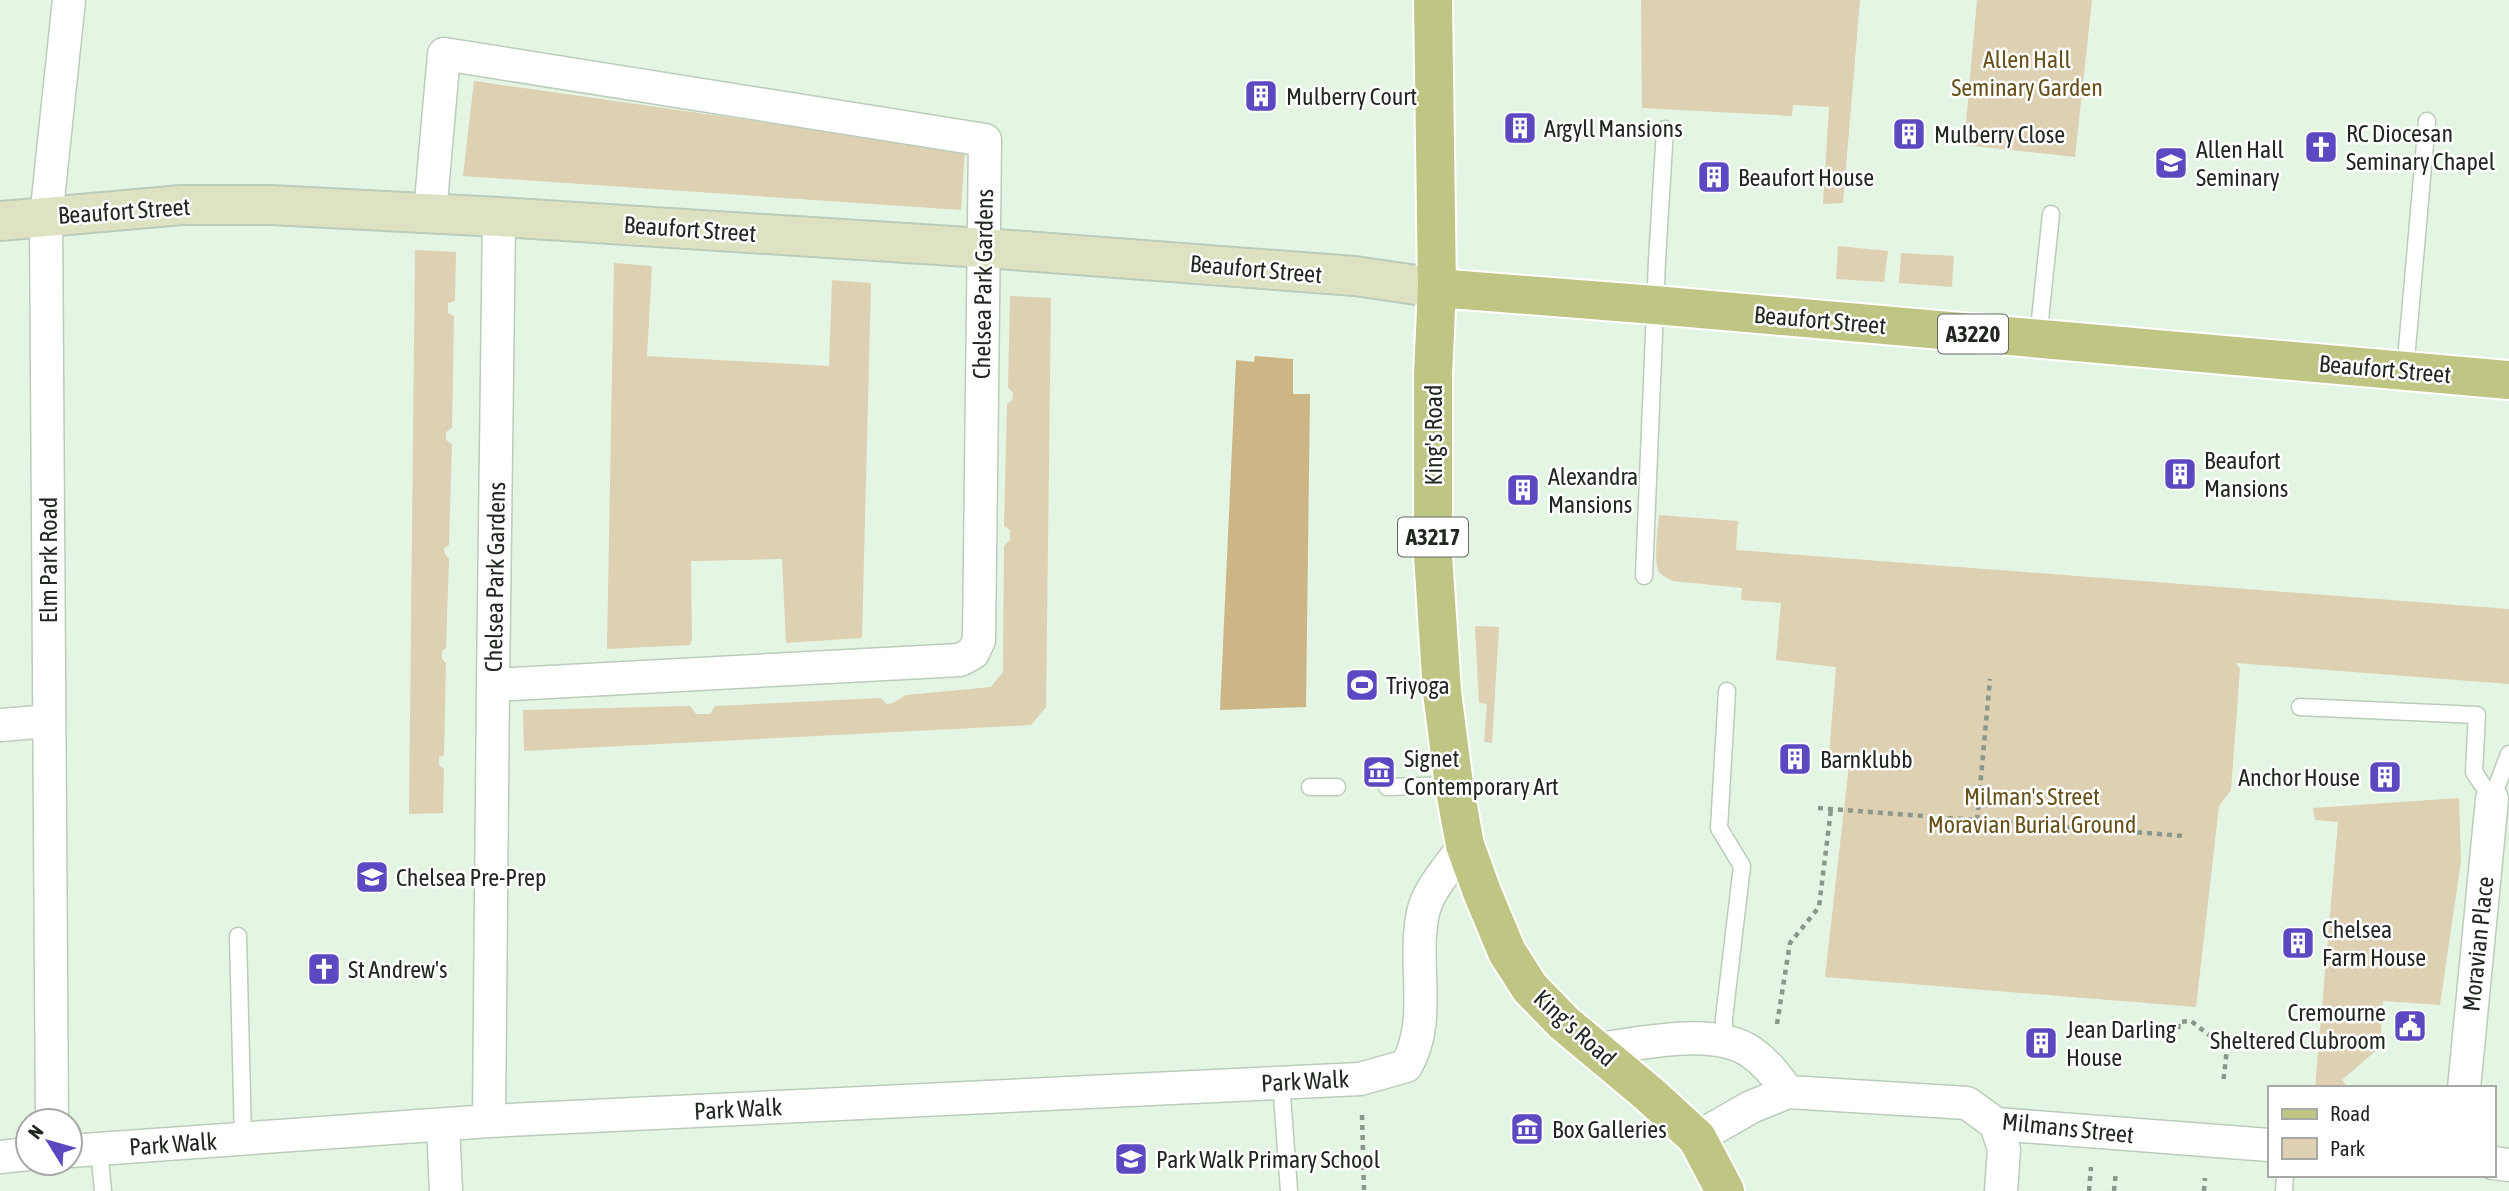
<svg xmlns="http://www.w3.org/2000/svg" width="2509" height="1191" font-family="'Asap Condensed',sans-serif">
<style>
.green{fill:#ded0b3}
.forest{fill:#ccb686}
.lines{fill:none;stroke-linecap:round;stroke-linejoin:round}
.lane-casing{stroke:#bcccbb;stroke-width:19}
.street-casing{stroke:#bcccbb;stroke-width:35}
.secondary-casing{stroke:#bcccbb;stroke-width:42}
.primary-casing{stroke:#fff;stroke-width:42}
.path{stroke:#8b978a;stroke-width:4.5;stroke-dasharray:5 5;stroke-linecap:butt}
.lane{stroke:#fff;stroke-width:16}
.street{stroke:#fff;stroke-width:32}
.secondary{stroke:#dfe2c2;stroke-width:38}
.primary{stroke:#bfc684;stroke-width:38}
.labels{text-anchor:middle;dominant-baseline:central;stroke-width:5;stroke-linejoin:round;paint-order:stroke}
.shield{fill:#fff;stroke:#646864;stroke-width:2}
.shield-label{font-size:23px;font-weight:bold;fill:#222821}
.park-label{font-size:24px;fill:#685119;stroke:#fff}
.poi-label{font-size:24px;fill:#222821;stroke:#fff;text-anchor:start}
.street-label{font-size:24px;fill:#222821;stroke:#fff}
</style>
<rect width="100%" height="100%" fill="#e5f5e3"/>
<path class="green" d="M1641 0H1860L1843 203 1823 204 1829 107 1793 105 1792 116 1642 108Z
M1977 0H2092L2075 157 1964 145Z
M474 81 965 151 961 210 463 176Z
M1838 246 1888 251 1884 282 1836 279Z
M415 250 456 252 455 301 448 303V313L454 316 452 428 446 432V440L452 444 449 545 444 548 445 554 449 559 446 648 442 651V659L446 663 444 755 439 757V765L444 769 443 813 409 814Z
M1901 253 1954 256 1952 287 1899 283Z
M614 263 652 266 647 356 829 366 832 280 871 283 862 638 786 643 782 559 691 561 692 639 690 645 607 649Z
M1010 296 1051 298 1046 707 1031 725 524 751 523 710 690 706 696 714H710L715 706 881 698 887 704 893 703 906 695 991 687 1003 672 1004 546 1010 540V530L1004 526 1007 404 1012 400 1013 393 1008 387Z
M1659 515 1738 521 1736 550 2509 609V684L2236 663 2240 669 2231 790 2219 806 2196 1007 1825 977 1850 756 1829 755 1836 667 1776 660 1781 603 1741 600 1742 588 1673 581C1669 579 1662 576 1659 572 1653 562 1658 528 1659 515Z
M1475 626 1499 627 1492 743 1484 742 1487 704 1479 703Z
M2459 798 2461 861 2440 1005 2383 1001 2380 1047 2342 1080 2349 1088H2315L2338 822 2315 820 2313 808Z"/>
<path class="forest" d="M1255 356 1293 359V394H1310L1306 707 1220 710 1236 360 1254 362Z"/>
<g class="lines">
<defs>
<path id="lane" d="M2038 339 2051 214
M2405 371 2427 121
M1644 576 1657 260 1665 129
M2300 707 2477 715 2474 772 2492 799
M1310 787H1337
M1387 787 1454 785
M2492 799 2509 754
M238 936 243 1139
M1724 1040V1018L1742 866 1719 828 1727 691
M1281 1082 1289 1191
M99 1149 103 1191
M2284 1191 2285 1175"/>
<path id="street" d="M430 213 444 54 985 140 979 640 973 653 960 660 493 685 499 217
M0 725 49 721
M1597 1049C1641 1044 1713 1026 1751 1052 1767 1063 1777 1077 1788 1092
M2464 1088 2492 799
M52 1121 46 218 69 0
M489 1121 493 685
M1996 1124 2004 1149 2001 1191
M443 1125 446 1191
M1697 1138 1751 1107 1788 1092 1967 1103 1996 1124 2269 1145
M70 1151 489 1121 1360 1079 1406 1066C1433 1021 1412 964 1423 913 1428 889 1451 865 1465 845
M0 1157 28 1154
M2493 1163 2509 1165"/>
<path id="secondary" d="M0 221 182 205H271L499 217 984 248 1355 276 1437 288"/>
<path id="primary" d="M1433 0 1437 288 1433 375V555L1442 692 1454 785 1465 845 1482 892 1507 952 1530 988 1564 1023 1649 1094 1697 1138 1725 1191
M1437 288 1655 305 2509 380"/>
</defs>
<use href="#lane" class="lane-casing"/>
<use href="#street" class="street-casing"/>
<use href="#secondary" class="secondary-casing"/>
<use href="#primary" class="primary-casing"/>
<path class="path" d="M1818 808 2185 836
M1977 820 1990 679
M1777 1024 1790 943 1819 907 1831 809
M2178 1029 2179 1022 2191 1021 2227 1049 2223 1084
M1362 1115 1364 1191
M2089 1191 2091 1167
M2114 1191 2116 1171
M2204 1191 2205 1178"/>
<use href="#lane" class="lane"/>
<use href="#street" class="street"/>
<use href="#secondary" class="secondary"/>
<use href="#primary" class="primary"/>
</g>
<defs>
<symbol id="building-square" viewBox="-11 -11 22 22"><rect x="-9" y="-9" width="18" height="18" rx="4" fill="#5c49c1" stroke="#fff"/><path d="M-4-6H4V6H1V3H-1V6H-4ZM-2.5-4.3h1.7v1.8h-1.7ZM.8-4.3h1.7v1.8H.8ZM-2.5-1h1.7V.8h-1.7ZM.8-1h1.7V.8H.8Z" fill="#fff"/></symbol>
<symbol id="church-square" viewBox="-11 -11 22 22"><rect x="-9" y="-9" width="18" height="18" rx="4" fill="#5c49c1" stroke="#fff"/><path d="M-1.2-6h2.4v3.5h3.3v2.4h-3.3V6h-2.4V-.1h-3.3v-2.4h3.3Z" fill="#fff"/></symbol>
<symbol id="school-square" viewBox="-11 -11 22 22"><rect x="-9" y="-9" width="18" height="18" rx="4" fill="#5c49c1" stroke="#fff"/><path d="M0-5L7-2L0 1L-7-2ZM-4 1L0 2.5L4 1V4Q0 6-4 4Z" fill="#fff"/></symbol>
<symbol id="stadium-square" viewBox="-11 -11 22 22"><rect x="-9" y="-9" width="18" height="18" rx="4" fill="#5c49c1" stroke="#fff"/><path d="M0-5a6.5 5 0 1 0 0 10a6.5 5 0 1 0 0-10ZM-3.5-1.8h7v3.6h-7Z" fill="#fff"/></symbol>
<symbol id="museum-square" viewBox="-11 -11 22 22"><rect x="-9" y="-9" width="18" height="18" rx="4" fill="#5c49c1" stroke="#fff"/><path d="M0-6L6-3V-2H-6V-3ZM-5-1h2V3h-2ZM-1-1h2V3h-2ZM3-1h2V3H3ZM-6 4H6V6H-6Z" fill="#fff"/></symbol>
<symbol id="civic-square" viewBox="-11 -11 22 22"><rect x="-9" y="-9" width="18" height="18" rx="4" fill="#5c49c1" stroke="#fff"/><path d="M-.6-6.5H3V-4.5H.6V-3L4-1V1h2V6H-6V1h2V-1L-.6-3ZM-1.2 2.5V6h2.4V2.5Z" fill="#fff"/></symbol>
</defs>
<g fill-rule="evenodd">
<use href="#building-square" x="1242" y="77" width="38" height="38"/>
<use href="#building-square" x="1501" y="109" width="38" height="38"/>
<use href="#building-square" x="1890" y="115" width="38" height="38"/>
<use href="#church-square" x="2302" y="128" width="38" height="38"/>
<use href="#school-square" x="2152" y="144" width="38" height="38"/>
<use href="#building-square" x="1695" y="158" width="38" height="38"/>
<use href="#building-square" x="2161" y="455" width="38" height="38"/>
<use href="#building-square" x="1504" y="471" width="38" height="38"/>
<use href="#stadium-square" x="1343" y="666" width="38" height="38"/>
<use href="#building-square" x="1776" y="740" width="38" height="38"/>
<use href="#museum-square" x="1360" y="753" width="38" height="38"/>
<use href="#building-square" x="2366" y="758" width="38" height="38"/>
<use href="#school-square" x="353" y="858" width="38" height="38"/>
<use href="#building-square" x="2279" y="924" width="38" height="38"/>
<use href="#church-square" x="305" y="950" width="38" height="38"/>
<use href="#civic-square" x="2391" y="1007" width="38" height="38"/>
<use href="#building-square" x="2022" y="1024" width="38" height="38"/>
<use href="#museum-square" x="1508" y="1110" width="38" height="38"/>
<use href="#school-square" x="1112" y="1140" width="38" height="38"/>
</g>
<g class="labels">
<g class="shield">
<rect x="1938" y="314.5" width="70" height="39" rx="5"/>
<rect x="1398" y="517.5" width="70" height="39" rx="5"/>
</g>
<g class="shield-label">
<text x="1973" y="334">A3220</text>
<text x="1433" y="537">A3217</text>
</g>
<g class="park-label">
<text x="2027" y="59">Allen Hall<tspan x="2027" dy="28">Seminary Garden</tspan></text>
<text x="2032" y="796">Milman's Street<tspan x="2032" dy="28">Moravian Burial Ground</tspan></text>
</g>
<g class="poi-label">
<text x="1286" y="96">Mulberry Court</text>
<text x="1544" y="128">Argyll Mansions</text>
<text x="2346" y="133">RC Diocesan<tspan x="2346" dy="28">Seminary Chapel</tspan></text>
<text x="1934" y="134">Mulberry Close</text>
<text x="2196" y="149">Allen Hall<tspan x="2196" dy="28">Seminary</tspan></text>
<text x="1738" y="177">Beaufort House</text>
<text x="2204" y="460">Beaufort<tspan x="2204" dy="28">Mansions</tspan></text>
<text x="1548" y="476">Alexandra<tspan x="1548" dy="28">Mansions</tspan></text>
<text x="1386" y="685">Triyoga</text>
<text x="1404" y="758">Signet<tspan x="1404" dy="28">Contemporary Art</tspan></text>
<text x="1820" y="759">Barnklubb</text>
<text x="2360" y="777" text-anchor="end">Anchor House</text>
<text x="396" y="877">Chelsea Pre-Prep</text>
<text x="2322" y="929">Chelsea<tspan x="2322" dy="28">Farm House</tspan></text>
<text x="348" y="969">St Andrew's</text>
<text x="2386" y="1012" text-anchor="end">Cremourne<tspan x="2386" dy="28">Sheltered Clubroom</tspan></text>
<text x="2066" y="1029">Jean Darling<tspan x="2066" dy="28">House</tspan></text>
<text x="1552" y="1129">Box Galleries</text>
<text x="1156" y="1159">Park Walk Primary School</text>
</g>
<g class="street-label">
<text transform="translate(124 211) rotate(-4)">Beaufort Street</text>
<text transform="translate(690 229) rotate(4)">Beaufort Street</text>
<text transform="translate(1256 269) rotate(5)">Beaufort Street</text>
<text transform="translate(983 284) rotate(-89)">Chelsea Park Gardens</text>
<text transform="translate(1820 320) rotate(5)">Beaufort Street</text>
<text transform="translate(2385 369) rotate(5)">Beaufort Street</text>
<text transform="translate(1433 435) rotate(-90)">King's Road</text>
<text transform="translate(48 560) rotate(-90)">Elm Park Road</text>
<text transform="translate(495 577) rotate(-89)">Chelsea Park Gardens</text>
<text transform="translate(2478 944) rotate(-84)">Moravian Place</text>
<text transform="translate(1575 1028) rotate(42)">King's Road</text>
<text transform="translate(1305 1081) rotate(-3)">Park Walk</text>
<text transform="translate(738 1109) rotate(-3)">Park Walk</text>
<text transform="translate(2068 1128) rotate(6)">Milmans Street</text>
<text transform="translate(173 1144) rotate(-4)">Park Walk</text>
</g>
</g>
<rect x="2268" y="1086" width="228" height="91" fill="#ffffff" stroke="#a7a9a6" stroke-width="2"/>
<rect x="2282" y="1109" width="35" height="10" fill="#bfc684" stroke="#a7a9a6" stroke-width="2"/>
<text x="2330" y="1121" font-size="21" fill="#222821">Road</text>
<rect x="2282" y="1138" width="35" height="21" fill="#ded0b3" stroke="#a7a9a6" stroke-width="2"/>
<text x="2330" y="1156" font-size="21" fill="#222821">Park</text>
<g transform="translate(49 1142) rotate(307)"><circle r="33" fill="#ffffff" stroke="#a7a9a6" stroke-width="2"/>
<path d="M0-5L12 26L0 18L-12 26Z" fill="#5c49c1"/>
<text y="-10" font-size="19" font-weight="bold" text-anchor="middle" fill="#222821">N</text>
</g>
</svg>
